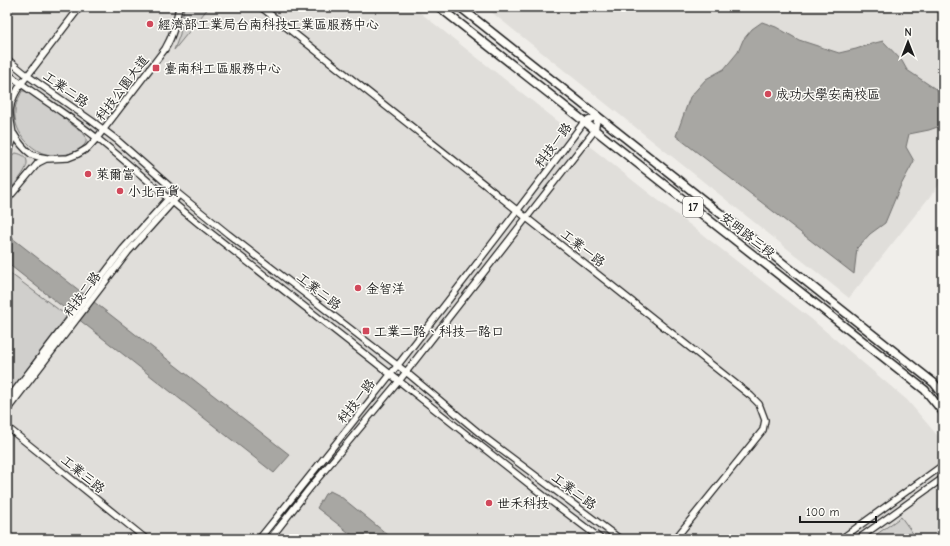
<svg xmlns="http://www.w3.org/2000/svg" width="950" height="546" font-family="'Comic Neue','LXGW WenKai TC',sans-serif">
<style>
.built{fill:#e0deda}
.green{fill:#d0cfcc;stroke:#767674}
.water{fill:#a8a7a3;stroke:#706f6d}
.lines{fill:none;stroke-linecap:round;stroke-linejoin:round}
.minor-casing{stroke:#1c1c1c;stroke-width:8}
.major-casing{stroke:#1c1c1c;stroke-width:10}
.minor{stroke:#fdfcf7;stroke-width:5.5}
.major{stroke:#fdfcf7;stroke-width:7}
.poi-dot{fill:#d1495b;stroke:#fdfcf7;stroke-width:1.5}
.labels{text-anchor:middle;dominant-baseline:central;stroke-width:3;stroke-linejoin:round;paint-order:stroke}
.shield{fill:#fdfcf7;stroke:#605f5e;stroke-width:1}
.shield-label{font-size:12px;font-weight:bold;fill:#1c1c1c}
.poi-label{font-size:13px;fill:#1c1c1c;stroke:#fdfcf7;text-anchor:start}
.street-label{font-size:13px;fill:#1c1c1c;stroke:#fdfcf7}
</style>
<rect width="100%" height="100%" fill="#f0eeea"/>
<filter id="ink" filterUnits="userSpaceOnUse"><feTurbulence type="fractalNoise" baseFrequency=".025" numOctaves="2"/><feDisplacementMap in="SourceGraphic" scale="8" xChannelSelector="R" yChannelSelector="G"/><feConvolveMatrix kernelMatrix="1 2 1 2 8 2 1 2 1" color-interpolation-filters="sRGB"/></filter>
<g filter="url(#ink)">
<path class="built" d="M7 7H413L645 190 810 318 907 400 943 442V539H7Z
M485 7H943V180L849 298Z"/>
<path class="green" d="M184 7H209L174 50 180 34Z
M22 91H26L31 92 85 135C86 138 87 141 85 144 78 155 56 157 45 154 28 148 13 130 15 111 15 104 19 98 22 91Z
M16 153C42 158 15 183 7 193V160L11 155Z
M7 271 67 316 7 395Z
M901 517 917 539H870Z"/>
<path class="water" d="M762 22 776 27 799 40 839 53 856 49 871 44 883 41 902 61 907 70 943 94V125L929 130 909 134 906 147 914 161 900 187 885 223 870 234 857 248 854 274 676 136 690 97 706 79 724 69 738 52 743 40 752 29Z
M7 234 290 455 274 473 7 263Z
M330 491 340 496 393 539H357L317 508 325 494Z"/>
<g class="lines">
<defs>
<path id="minor" d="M261 7 751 396 759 404 765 420 763 430 675 539
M7 59 28 76 92 121 117 140 175 191 228 234 406 372 484 437 620 539
M7 73C36 96 69 115 98 139 132 166 164 196 198 223L399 381 544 496 601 539
M14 134C18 141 24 149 31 154 35 157 42 157 47 158
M7 152C19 139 9 125 10 110 11 100 16 92 21 84L80 7
M7 200 38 163 46 159 68 158 78 154 88 148 97 138 165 49C173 36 176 22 179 7
M7 401 123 249 175 191
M7 410 128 252 179 195
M7 427 146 539
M259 539C370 402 479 263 584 122L598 116
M270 539 309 489 399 381 595 130 598 116
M841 539 943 465
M858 539 943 478"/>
<path id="major" d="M439 7 925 390 943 412
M460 7 934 383 943 395"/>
</defs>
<use href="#minor" class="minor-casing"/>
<use href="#major" class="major-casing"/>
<use href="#minor" class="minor"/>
<use href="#major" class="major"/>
</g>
</g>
<g class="poi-dot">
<circle cx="150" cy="24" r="4"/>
<rect x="152" y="64" width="8" height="8" rx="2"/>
<circle cx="768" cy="94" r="4"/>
<circle cx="88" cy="174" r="4"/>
<circle cx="120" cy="191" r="4"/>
<circle cx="358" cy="288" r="4"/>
<rect x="362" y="327" width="8" height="8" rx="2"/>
<circle cx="489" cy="503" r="4"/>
</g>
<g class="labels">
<rect class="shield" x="683" y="197" width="20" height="20" rx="3"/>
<g class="shield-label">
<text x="693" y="207">17</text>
</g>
<g class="poi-label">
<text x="158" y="24">經濟部工業局台南科技工業區服務中心</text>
<text x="164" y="68">臺南科工區服務中心</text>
<text x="776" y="94">成功大學安南校區</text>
<text x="96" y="174">萊爾富</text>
<text x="128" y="191">小北百貨</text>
<text x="366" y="288">金智洋</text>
<text x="374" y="331">工業二路、科技一路口</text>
<text x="497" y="503">世禾科技</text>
</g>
<g class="street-label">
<text transform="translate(122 88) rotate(-53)">科技公園大道</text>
<text transform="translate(66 89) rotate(35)">工業二路</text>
<text transform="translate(553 145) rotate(-53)">科技一路</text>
<text transform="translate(748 235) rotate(38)">安明路三段</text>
<text transform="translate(583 248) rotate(38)">工業一路</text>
<text transform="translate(319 291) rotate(38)">工業二路</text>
<text transform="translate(82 294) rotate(-53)">科技二路</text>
<text transform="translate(356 401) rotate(-52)">科技一路</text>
<text transform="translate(83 474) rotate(39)">工業三路</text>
<text transform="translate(574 491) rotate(37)">工業二路</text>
</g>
</g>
<rect width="950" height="546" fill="none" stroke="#fdfcf7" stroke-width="24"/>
<rect x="12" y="12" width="926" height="522" fill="none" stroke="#1c1c1c" stroke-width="1.5" filter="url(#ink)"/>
<g transform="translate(908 42)" stroke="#fdfcf7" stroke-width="3" paint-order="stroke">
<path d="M0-3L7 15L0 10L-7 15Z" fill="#1c1c1c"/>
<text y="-6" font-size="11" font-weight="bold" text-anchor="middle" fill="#1c1c1c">N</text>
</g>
<path d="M800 516v6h76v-6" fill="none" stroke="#1c1c1c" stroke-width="2"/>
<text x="806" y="516" font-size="12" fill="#1c1c1c" stroke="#fdfcf7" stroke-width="3" paint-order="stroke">100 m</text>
</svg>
